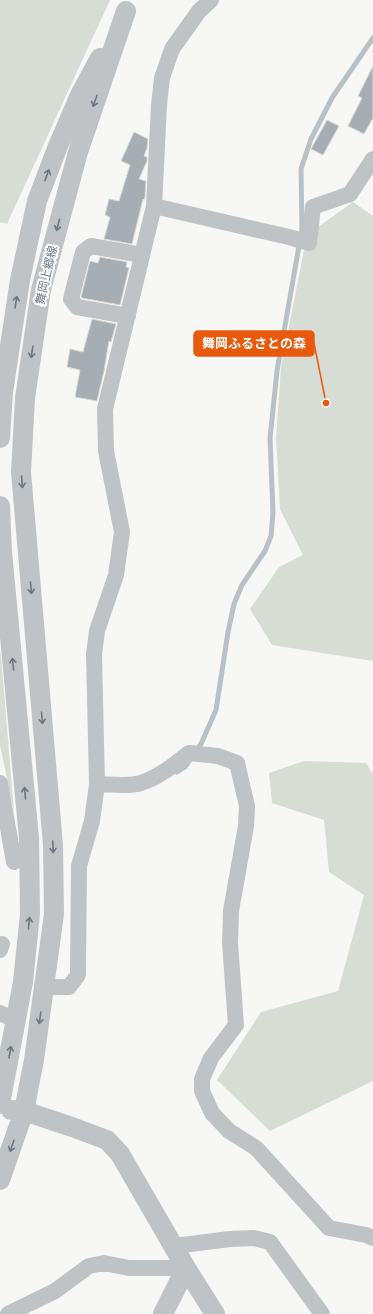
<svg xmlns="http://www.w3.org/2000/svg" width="373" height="1314" font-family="'IBM Plex Sans','Noto Sans JP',sans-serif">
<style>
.green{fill:#d7dcd5}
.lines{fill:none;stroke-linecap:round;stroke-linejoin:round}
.stream{stroke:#b8c2c6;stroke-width:5}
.building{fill:#a7aeb3;stroke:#d9d9d7}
.minor{stroke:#bfc3c6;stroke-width:16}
.tertiary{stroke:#bfc3c6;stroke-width:20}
.oneway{stroke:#6a7882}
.labels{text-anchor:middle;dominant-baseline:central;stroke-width:4;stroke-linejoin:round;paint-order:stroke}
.street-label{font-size:12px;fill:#6a7882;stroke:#fff}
.leader{fill:none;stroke:#e8590c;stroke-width:1.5}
.callout-dot{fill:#e8590c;stroke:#fff;stroke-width:1.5}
.callout{fill:#e8590c;stroke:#e8590c;stroke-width:1.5}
.callout-label{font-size:13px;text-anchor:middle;font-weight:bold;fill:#fff}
</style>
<rect width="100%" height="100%" fill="#f7f7f5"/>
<path class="green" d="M0 0H110L7 224 0 222Z
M353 202 373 216V661L272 645 250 609 279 567 303 555 280 509 276 438 281 367 307 235Z
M0 651 1 656 14 812 0 745Z
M304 761 366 763 373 774V1081L270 1131 217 1080 261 1012 338 991 364 895 329 872 324 820 272 803 269 773Z"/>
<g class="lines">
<path class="stream" d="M196 750 201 744 216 710 228 632 234 604 242 585 265 551 271 536 273 513 270 438 277 371 302 229 301 169 311 139 332 98 373 38
M177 772 185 767 190 760"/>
</g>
<path class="building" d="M373 66V118L364 134 348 126 362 98 358 96Z
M327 120 339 126 323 155 311 149Z
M134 132 148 139 147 148 144 156 147 157V161L139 179 146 181 145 197 144 200 143 199 132 244 104 239 110 217 105 215 109 199 119 201 130 165 121 161Z
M100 257 127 262 126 267 129 268 120 305 82 298 81 297 90 261 98 263Z
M92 319 116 324 111 342 109 341 104 371 97 401 75 397 80 370 67 367 70 349 83 352Z"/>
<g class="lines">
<path class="minor" d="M154 206 289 237 309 243 313 207 350 194 373 159
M128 316 77 307 71 299 83 252 91 246 142 255
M0 783 14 862
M97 784C111 784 128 787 141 783 159 777 174 765 189 753L218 756 237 763 247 806 246 826 231 911 230 943 236 1025 211 1058 202 1079V1091L212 1113 229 1131 256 1148 329 1228 366 1235 373 1238
M0 950 2 944
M45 987H69L78 975 79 866 92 821 97 784 94 654 97 631 116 575 122 532 106 451 105 409 154 206 159 105 162 78 172 49 199 11 211 0
M0 1013 15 1020
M174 1246 230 1239 254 1238 270 1242 322 1314
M8 1314 55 1291 89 1266 104 1263 129 1268H186"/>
<path class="tertiary" d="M0 438 3 392 20 280 37 201 58 146 80 95 100 58
M0 506 2 552 29 838 30 914 23 982 0 1104
M11 1110 24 1111 72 1127 107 1140 120 1154 186 1268 215 1314
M0 1180 24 1111 34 1060 54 914 53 845 21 472 25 398 41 290 78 152 126 11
M163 1314 186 1268"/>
</g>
<defs><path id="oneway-shaft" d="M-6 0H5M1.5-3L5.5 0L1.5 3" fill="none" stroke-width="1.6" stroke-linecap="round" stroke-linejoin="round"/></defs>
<g class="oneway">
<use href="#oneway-shaft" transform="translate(95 101) rotate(109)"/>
<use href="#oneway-shaft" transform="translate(47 175) rotate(-70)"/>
<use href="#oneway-shaft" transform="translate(58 225) rotate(105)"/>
<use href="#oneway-shaft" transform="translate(16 302) rotate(-81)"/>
<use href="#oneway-shaft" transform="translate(32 352) rotate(99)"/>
<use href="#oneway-shaft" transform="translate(22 482) rotate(86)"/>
<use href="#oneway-shaft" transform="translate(31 588) rotate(85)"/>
<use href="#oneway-shaft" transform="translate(13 664) rotate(-95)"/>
<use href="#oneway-shaft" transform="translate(42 718) rotate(85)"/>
<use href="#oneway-shaft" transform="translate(25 793) rotate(-95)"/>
<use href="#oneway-shaft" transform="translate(53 847) rotate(88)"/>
<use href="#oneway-shaft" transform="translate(29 923) rotate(-84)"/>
<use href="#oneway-shaft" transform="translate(40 1018) rotate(98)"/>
<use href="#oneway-shaft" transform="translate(10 1052) rotate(-80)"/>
<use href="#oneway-shaft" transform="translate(12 1146) rotate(109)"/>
</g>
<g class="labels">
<g class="street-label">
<text transform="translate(46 275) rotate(-77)">舞岡上郷線</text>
</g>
</g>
<path class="leader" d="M326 403L314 343"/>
<circle class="callout-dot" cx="326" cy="403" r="4"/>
<rect class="callout" x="194" y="331" width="120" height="25" rx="4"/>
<g class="callout-label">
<text x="254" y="348">舞岡ふるさとの森</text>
</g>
</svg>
